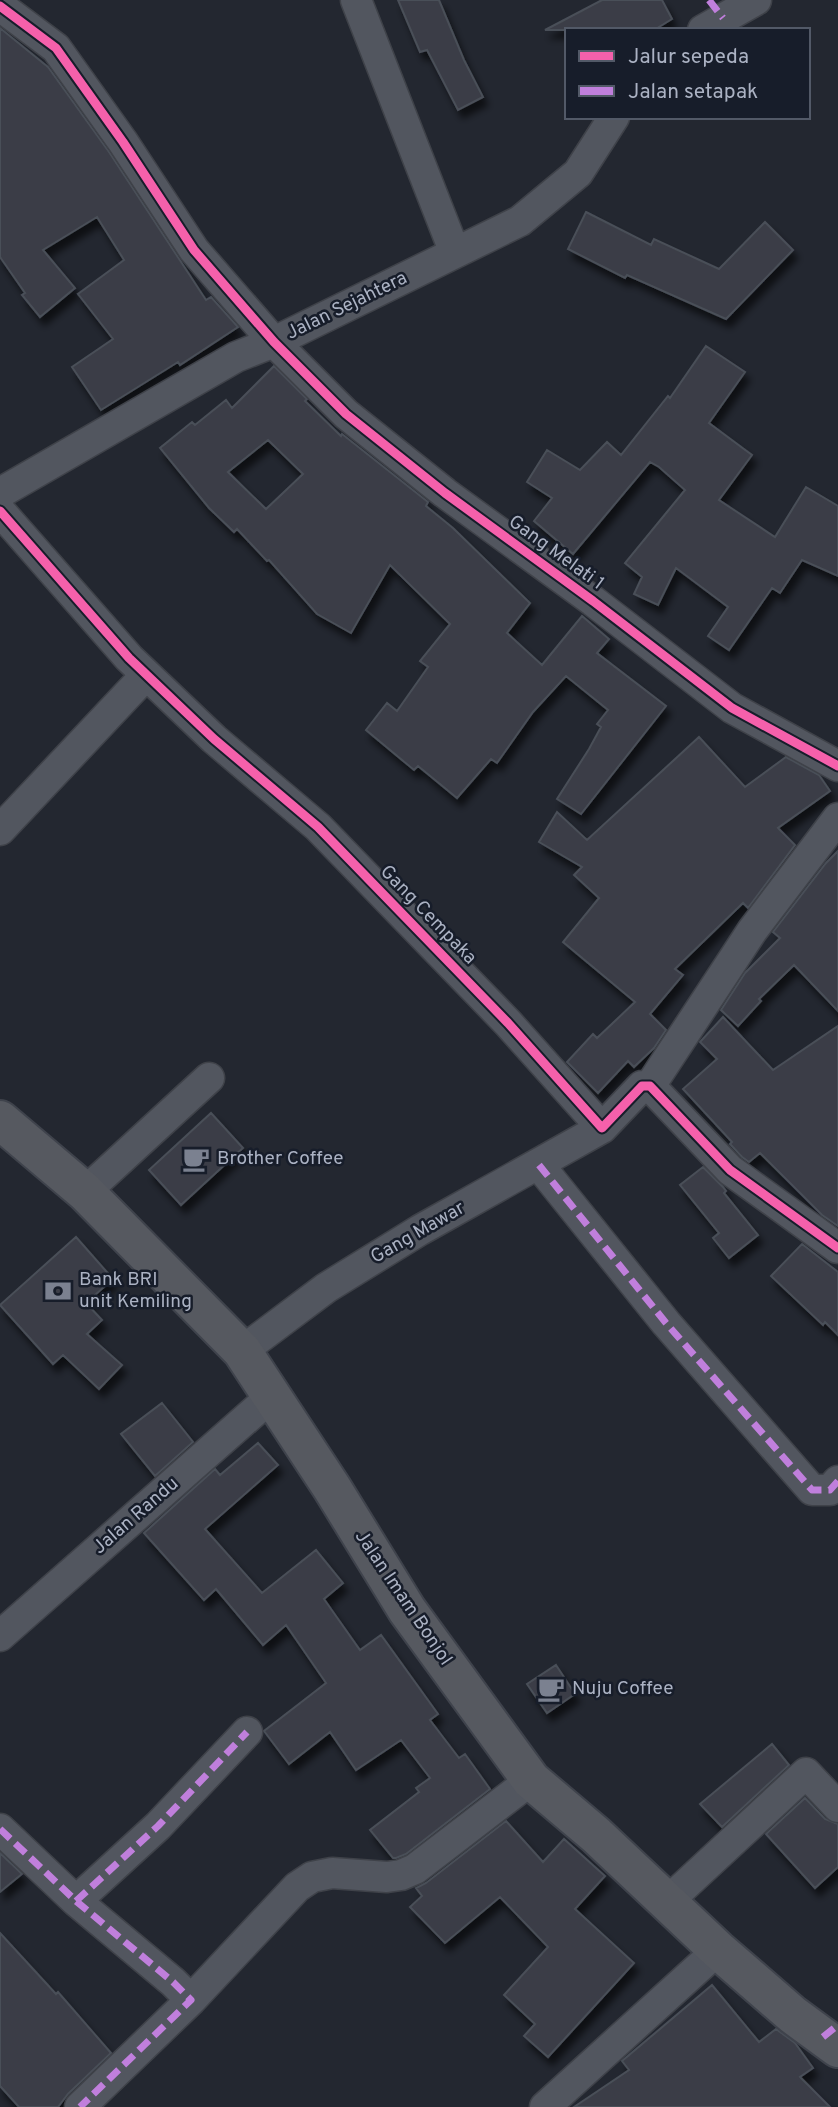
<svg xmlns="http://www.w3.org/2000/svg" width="838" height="2107" font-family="Overpass,sans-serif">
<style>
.building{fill:#3b3e47;stroke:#4a4f58;stroke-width:2;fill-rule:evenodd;filter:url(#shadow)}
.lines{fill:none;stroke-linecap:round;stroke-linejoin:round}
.minor-casing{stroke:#3f4249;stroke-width:33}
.trunk-casing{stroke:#3f434c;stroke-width:42}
.minor{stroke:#52565f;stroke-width:30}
.trunk{stroke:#565960;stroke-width:38}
.quiet{stroke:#c07fdc;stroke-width:7;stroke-dasharray:14 7;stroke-linecap:butt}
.cycleway-casing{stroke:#171d2a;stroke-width:13}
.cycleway{stroke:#f560ab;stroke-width:9}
.labels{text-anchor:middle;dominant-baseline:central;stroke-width:5;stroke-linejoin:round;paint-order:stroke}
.street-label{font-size:19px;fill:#abb2c3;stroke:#171d2a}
.poi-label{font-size:19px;fill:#abb2c3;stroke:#171d2a;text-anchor:start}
</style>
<defs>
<filter id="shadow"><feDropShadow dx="4.5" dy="8" stdDeviation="3.5" flood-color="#0009"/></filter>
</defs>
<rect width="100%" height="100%" fill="#232730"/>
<path class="building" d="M398 0H439L464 60 483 97 458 110 427 50 420 52Z
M602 0H662L672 19 654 30H545Z
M0 28 48 67 109 152 206 300 211 297 238 327 180 365 178 362 101 410 72 367 113 339 78 294 124 260 97 217 43 250 75 288 40 317 22 295 25 293 0 257Z
M586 212 651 245 654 239 719 269 765 222 793 250 726 319 627 275 625 278 568 249Z
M706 346 745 372 709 423 752 455 719 500 775 537 806 487 838 506V576L802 560 780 593 772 588 729 650 708 636 728 607 676 568 658 605 634 594 642 577 625 563 685 490 659 467 650 462 573 554 534 521 552 498 527 482 547 450 580 470 607 442 621 455 668 396 670 398Z
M274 366 307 399 305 401 341 436 342 434 428 502 426 506 453 528 530 603 507 633 542 665 582 616 609 639 597 653 666 706 581 814 557 799 589 749 601 727 597 724 608 710 566 676 533 712 497 763 491 759 457 798 418 766 414 770 366 730 387 703 397 711 428 667 420 661 450 624 390 565 351 633 317 614 269 560 267 561 237 529 234 532 209 508 160 448 192 422 195 425 226 400 232 408ZM268 440 303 474 266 509 228 472Z
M699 737 745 787 786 757 819 775 830 791 778 828 795 845 748 908 743 903 675 969 683 975 650 1014 666 1030 654 1048 634 1067 628 1061 598 1093 567 1062 593 1034 597 1038 635 1002 563 942 599 898 574 875 582 867 539 842 557 812 587 840Z
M838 851V1011L794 965 759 999 761 1001 738 1026 721 1010 745 973 780 938 773 932 826 863Z
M723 1017 773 1070 838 1026V1226L822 1215 760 1153 749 1162 742 1157 730 1144 732 1142 683 1089 717 1059 700 1042Z
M211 1113 243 1148 181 1205 149 1170Z
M703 1167 723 1187 726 1191 724 1193 758 1235 729 1258 713 1238 719 1233 680 1185Z
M76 1237 113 1279 86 1303 102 1320 87 1334 122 1365 99 1389 63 1355 53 1364 0 1305Z
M802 1244 838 1272V1335L825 1322 823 1325 771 1276Z
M162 1403 193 1442 155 1476 121 1434Z
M258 1443 278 1465 205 1529 262 1593 316 1550 343 1583 324 1599 360 1650 381 1635 438 1714 430 1720 459 1758 465 1754 490 1789 406 1854 396 1858H393L370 1830 419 1792 416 1788 430 1778 401 1740 356 1770 330 1732 289 1764 264 1731 326 1683 286 1625 263 1645 216 1589 204 1600 144 1533 215 1469 220 1475Z
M556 1665 575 1694 547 1713 527 1684Z
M772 1744 789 1765 722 1827 700 1804Z
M805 1798 825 1819 838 1824V1867L815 1888 766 1834Z
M506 1821 543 1862 564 1839 605 1876 575 1909 634 1963 548 2057 524 2036 535 2024 504 1995 548 1947 500 1897 445 1943 410 1907 422 1896 416 1888 426 1883Z
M0 1853 22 1874 0 1892Z
M0 1933 56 1994 58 1992 111 2053 68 2094 58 2107H19L0 2086Z
M712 1985 759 2042 776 2029 795 2043 813 2068 800 2077 830 2107H574L629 2070 622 2061Z"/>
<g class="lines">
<defs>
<path id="minor" d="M356 0 455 253
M0 6 56 48 123 142 194 250 274 342 346 414 445 493 593 601 732 708 838 766
M703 30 756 0
M0 493 236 357 274 342 520 221 578 173 614 117
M0 511 129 658 214 739 318 827 508 1023 602 1128 642 1086H650L730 1170 838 1248
M0 830 146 675
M650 1086 752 931 838 818
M539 1165 666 1323 812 1490H830L838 1481
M85 1192 209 1078
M242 1351 326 1288 420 1230 602 1128
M0 1636 272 1396
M0 1829 76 1901 173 1982 191 2000 80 2107
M76 1901 158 1826 247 1732
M667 1902 806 1773 838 1807
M191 2000 297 1887 312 1877 332 1873 387 1877 401 1875 415 1869 531 1780
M545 2107 718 1950"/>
<path id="trunk" d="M0 1120 85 1192 242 1351 332 1488 407 1610 531 1780 596 1835 718 1950 793 2015 838 2048"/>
</defs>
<use href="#minor" class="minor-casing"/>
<use href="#trunk" class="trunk-casing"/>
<use href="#minor" class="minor"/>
<use href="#trunk" class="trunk"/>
<path class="quiet" d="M709 0 723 18
M539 1165 666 1323 812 1490H830L838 1481
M0 1829 76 1901 173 1982 191 2000 80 2107
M76 1901 158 1826 247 1732
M823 2037 838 2025"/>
<defs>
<path id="cycleway" d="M0 6 56 48 123 142 194 250 274 342 346 414 445 493 593 601 732 708 838 766
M0 511 129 658 214 739 318 827 508 1023 602 1128 642 1086H650L730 1170 838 1248"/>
</defs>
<use href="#cycleway" class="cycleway-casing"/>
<use href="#cycleway" class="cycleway"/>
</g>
<defs>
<symbol id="cafe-bare" viewBox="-9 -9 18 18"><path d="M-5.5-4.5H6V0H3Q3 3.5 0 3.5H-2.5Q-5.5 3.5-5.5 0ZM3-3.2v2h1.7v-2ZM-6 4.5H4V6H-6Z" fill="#7b8190" stroke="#171d2a" stroke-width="2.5" paint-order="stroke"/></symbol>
<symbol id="bank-bare" viewBox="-9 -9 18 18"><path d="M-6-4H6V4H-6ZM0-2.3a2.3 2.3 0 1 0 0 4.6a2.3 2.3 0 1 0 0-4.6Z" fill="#7b8190" stroke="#171d2a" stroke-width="2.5" paint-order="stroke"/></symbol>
</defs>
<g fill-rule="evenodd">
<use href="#cafe-bare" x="177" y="1140" width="38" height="38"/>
<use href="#bank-bare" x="39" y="1272" width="38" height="38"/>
<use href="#cafe-bare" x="532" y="1670" width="38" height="38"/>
</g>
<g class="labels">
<g class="street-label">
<text transform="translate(347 306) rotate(-26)">Jalan Sejahtera</text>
<text transform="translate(556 553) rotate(36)">Gang Melati 1</text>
<text transform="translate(428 915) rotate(46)">Gang Cempaka</text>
<text transform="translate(418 1233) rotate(-30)">Gang Mawar</text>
<text transform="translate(136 1516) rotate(-41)">Jalan Randu</text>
<text transform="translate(403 1598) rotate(56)">Jalan Imam Bonjol</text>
</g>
<g class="poi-label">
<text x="217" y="1159">Brother Coffee</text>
<text x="79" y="1280">Bank BRI<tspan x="79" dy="22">unit Kemiling</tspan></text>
<text x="572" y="1689">Nuju Coffee</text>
</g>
</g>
<rect x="565" y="28" width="245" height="91" fill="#171d2a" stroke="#525967" stroke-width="2"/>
<rect x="579" y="51" width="35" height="10" fill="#f560ab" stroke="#525967" stroke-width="2"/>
<text x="628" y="63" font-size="21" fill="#abb2c3">Jalur sepeda</text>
<rect x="579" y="86" width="35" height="10" fill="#c07fdc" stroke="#525967" stroke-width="2"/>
<text x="628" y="98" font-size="21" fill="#abb2c3">Jalan setapak</text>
</svg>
